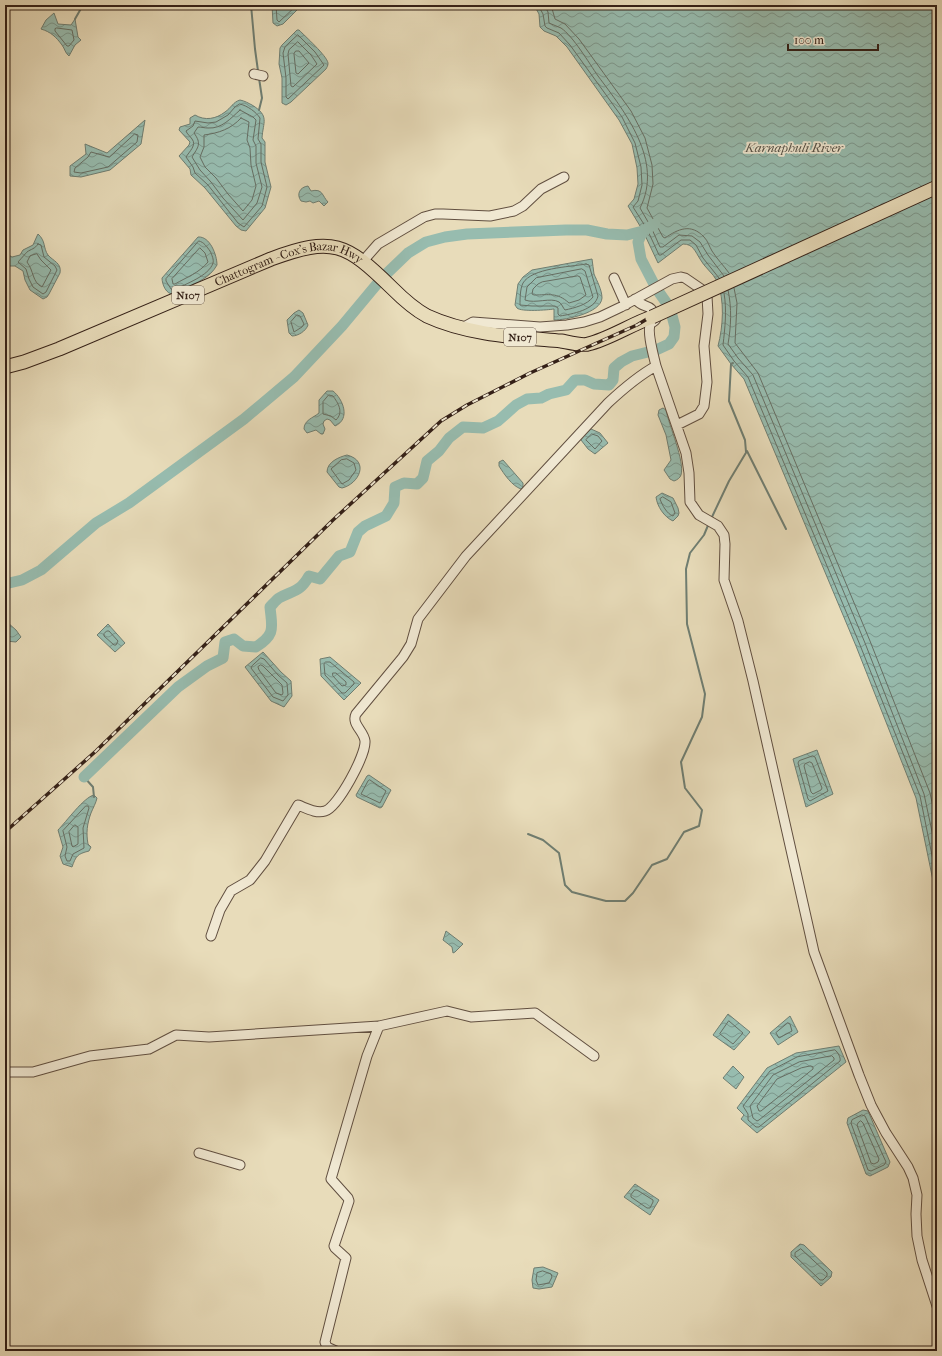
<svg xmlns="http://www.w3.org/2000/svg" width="942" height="1356" font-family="'IM FELL French Canon',serif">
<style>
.water{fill:url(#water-waves);stroke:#6f7e72}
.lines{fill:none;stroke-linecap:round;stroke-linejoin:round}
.shore{stroke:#666e63;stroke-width:1}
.stream{stroke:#6f7e72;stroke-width:2}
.river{stroke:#97bcaf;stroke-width:11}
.minor-casing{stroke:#614f40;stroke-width:11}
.highway-casing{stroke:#342017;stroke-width:15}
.minor{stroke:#f0e8d2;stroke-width:9}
.highway{stroke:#e8dcba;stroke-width:13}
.rail-casing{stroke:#342017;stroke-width:3.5}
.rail{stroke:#f0e8d2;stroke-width:2;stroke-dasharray:6;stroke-linecap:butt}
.highway-bridge-casing{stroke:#342017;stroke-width:15;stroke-linecap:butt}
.highway-bridge{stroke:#e8dcba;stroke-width:13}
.labels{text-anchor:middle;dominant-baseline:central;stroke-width:3.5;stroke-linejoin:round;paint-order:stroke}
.shield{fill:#f0e8d2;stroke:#6c5c4f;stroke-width:1}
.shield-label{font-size:11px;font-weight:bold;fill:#342017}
.street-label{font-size:12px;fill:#342017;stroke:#f0e8d2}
.water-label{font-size:13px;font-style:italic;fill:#524f45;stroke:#f0e8d2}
</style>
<defs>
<pattern id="water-waves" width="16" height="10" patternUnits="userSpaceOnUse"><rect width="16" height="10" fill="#97bcaf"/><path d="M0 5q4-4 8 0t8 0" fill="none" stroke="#7c988d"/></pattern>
</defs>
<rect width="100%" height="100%" fill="#e8dcba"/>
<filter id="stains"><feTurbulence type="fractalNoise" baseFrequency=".005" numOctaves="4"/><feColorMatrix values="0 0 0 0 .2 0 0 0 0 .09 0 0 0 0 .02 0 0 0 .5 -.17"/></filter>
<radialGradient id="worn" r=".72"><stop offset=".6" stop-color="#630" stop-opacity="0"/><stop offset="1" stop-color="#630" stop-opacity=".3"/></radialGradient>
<path class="water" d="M272 5H302L283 24 277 26 273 23Z
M534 5H937V900L916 798 856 646 744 379 731 364 718 346C723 327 725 300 717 281 713 273 704 267 700 259 695 251 693 244 683 244L658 263 643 231 628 206 634 199 638 184 637 168 632 144 619 120 567 47 556 36 544 31 540 27 539 14Z
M54 13 58 24 71 25 75 19 78 37 81 40 75 45 69 56C65 53 65 49 62 45 56 37 51 32 41 29L46 20Z
M297 30H299C305 36 327 56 328 63 328 66 327 67 326 69L291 102 286 105 282 103V78L279 64 280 48 282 45Z
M240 100C245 101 248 103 252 105 270 116 263 122 262 138L265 142V162L271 187 265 208 246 231 241 230 236 226 205 188 191 175 190 169 179 156 189 145 190 142 179 130 180 127 190 124V118L195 115C205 121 216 119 225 112 231 108 233 102 240 100Z
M145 120 141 144 110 170 81 177 70 176V166L86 154 85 144 107 153Z
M308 186 311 191C323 188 322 196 328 202L324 206 319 201 313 203 310 201 306 202 301 201C296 194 300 187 308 186Z
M38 234C46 241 43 248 48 255 53 261 62 263 60 273L49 294 47 297 43 299 30 290 25 280 23 271 15 266H5V251L7 254 12 257 20 255 23 250 33 245 37 236Z
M198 237C210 236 217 255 217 265 210 278 197 282 185 289 182 291 177 294 174 294 166 295 162 284 162 278Z
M592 259C593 264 593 269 594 274 597 281 602 290 602 298 601 313 566 320 554 320V309C548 310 521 312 517 308 516 307 516 306 515 305L518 284 523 277 532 270Z
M299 310 303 313 308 325C306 331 298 336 292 336L289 333 287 320 294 313Z
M327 391H333C343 399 351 419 335 426L330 420 327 419 324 421 323 424 325 429 323 434H321L316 430 307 433 304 429C304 420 313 418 319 413V400Z
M663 408 666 410C669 426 685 461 681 475 680 478 677 480 674 481L670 479 664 470 671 460 666 435 658 415 659 410Z
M591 429 600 433 608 443 595 454 588 449 581 440V438Z
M347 455C370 461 359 484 342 488L339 487 327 472C327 462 339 457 347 455Z
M503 460 523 483V487L521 489C512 486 504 474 499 466V462Z
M662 493 673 498 678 508 679 513 678 516 673 521C664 517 657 506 656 497Z
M7 622 16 630 21 637 16 642 5 641V624Z
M108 624 125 643 115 652 97 635Z
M263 652 281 672 291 681 292 696 284 707 271 701 245 667Z
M330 657 361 683 344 700 321 676 320 659Z
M817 750 833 794 806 807 793 759Z
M369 775 391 790 382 807 380 808 357 797 356 795 367 776Z
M94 795 97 798C96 803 93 808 91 813 87 824 86 833 88 844L91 847 89 851C77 854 76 856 72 867L63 864 60 856 63 847 58 830C66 822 84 797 94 795Z
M446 931 463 944 455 952 453 953 452 947 443 940Z
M728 1014 750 1032 734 1050 713 1035Z
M790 1016 798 1032 778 1045 770 1033Z
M839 1046 846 1062 757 1133 741 1119 744 1115 737 1108 767 1068 796 1053Z
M733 1066 744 1077 736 1089 723 1078Z
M863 1110 868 1111 890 1162 888 1167 870 1176 866 1174 847 1123 848 1118Z
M635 1184 659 1200 650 1215 624 1197Z
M800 1244 804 1245 832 1272 831 1277 821 1286 791 1257V1252Z
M543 1267 558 1273 552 1287 539 1289 533 1288 532 1280 534 1268Z"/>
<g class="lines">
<path class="shore" d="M276 5 277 20 279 22 297 5
M538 5 543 14 545 26 547 28 559 33 570 45 622 117 635 143 641 167 642 185 638 201 633 207 647 229 659 255H661L681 240H690L696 245 703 258 719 278
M544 5 548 12 549 23C553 25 557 26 561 28 573 36 589 63 598 76 625 112 664 161 640 208L651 227 660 247H663L679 235 692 236 700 242 708 255 724 276
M551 5 555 19 565 24 579 39 631 111 645 138 652 165 653 184 647 208 663 237 665 238C678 229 691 223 704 237 708 241 709 246 712 251 717 259 724 266 729 273
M57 28 72 30 74 40 69 46H67L55 31V29Z
M298 35 315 52 324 65 288 99 286 97V78L283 53 285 47Z
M298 42 311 55 317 64 293 87 291 86 288 54 289 50Z
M296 51H299L309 63 298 74 296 73 294 54Z
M240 104C248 106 256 112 260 118L258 139 261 144V162L267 187 262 206 244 227 238 223 208 185 195 173 193 167 186 157C189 152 197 145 192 139 190 136 187 134 186 131L193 126 195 121 208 123 216 122 228 115 235 107Z
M240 110 253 117 256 120 253 140 256 146V163L262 187 257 203 243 220 223 198 211 182 200 170 192 157C198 147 202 144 194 133L198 127C202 127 204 128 208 128 222 129 231 118 240 110Z
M241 118 249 122 247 140 250 148 251 165 256 186 252 200 243 211 228 194 216 178 205 167 200 157 204 147V135C219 133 231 129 241 118Z
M135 134 138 135 137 142 108 167 81 173 74 172 75 168 88 157 91 152 109 157Z
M199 241C204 242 207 247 210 251 212 255 214 260 213 263 209 276 185 284 174 290L171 289 166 281V279Z
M38 244 41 245 44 257 55 266 57 270 46 292 43 294 33 287 29 279 26 269 18 262C19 261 26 253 27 252 31 249 35 249 38 244Z
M200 248 205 253 208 262C199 273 187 277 175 284H173L172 279Z
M37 254 41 260 51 270 42 287C32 282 34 271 27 262L30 256Z
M586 264 589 265 598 296C595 310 572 314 560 316L558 314V308L555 306H532L520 305C520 299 520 289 523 283 532 268 569 267 586 264Z
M582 269 585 271 593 297C587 305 574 308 565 310 563 308 562 304 559 302 551 297 535 304 525 300L527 287 536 278Z
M578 276 580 277 586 295 579 300 569 303C557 292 549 295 534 295L532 294 533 289 538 284 542 282Z
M734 288 737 303 735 343 758 373 870 641 930 793 937 825
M728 290C732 308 731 327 728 344L738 358 753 375 865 643 924 794 937 855
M724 293C727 310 725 328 723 345L734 361 748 377 860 645 920 796 937 880
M297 315 300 316 304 324 302 327 294 332 291 322Z
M329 395 333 396C338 403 344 412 336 420L331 416 323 414V402Z
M592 434 598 436 602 441 595 449 586 440Z
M347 459 354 463 356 470 349 480 342 484 331 469 341 460Z
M663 497 671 502 675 513 673 516C667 514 662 505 660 499Z
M107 631H109L118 641 116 645H114L104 636V634Z
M261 658 264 659 278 675 287 683 288 695 283 701 273 697 251 668 252 666Z
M326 662H330L354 682V684L345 693H342L325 675 324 664Z
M261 665 263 666 282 685 283 693 282 695 276 693 259 670 258 667Z
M333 673H336L346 682V685L342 686 333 676Z
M813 756 815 757 828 791 810 801 808 799 798 763 799 761Z
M810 762 812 763 822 788 821 790 813 794 811 792 804 766 805 764Z
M370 780 386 791 380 803 361 794 368 781Z
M86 806H88L89 808 83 828 84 848 73 854 70 861H67L65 856 67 847 63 831Z
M75 825 78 827V844L73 847 72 846 69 832Z
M729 1021 743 1033 733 1044 720 1034Z
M788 1023 790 1024 792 1031 779 1038 776 1033Z
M835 1050C838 1052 841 1058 840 1061L759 1127H756L748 1120V1114L743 1106 770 1071 797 1057Z
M832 1056 834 1058V1060L759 1120 757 1121 753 1118 750 1106 773 1075 799 1062Z
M811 1066 813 1067V1069L761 1111H759L757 1106 777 1079 801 1068Z
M862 1115 865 1116 886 1162 884 1165 871 1171 868 1170 851 1123 852 1120Z
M861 1121 863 1123 879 1159 878 1162 874 1164 871 1163 857 1125 858 1123Z
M635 1190H637L653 1200V1202L650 1208H647L631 1197V1195Z
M801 1249 827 1273V1276L823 1280H820L795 1256V1253Z
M543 1271 551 1274 552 1277 549 1283 538 1285 536 1280 537 1273Z"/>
<path class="stream" d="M251 5 255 49 258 71
M75 19 83 5
M259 78 262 98 259 110
M747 451 786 529
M711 519 729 481 747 451 746 452 745 440 729 401 731 364 733 363
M84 777 93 787 94 797
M528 834 543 840 559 853 565 885 572 892 606 901H625L633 893 652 865 667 859 684 832 699 826 702 810 685 788 681 762 702 717 705 694 687 624 686 569 690 553 704 535 709 523"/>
<path class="river" d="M5 584 22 580 41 570 96 523 129 503 244 419 294 377 342 326 382 278 408 253 426 242 445 237 467 234 566 230H587L607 234 627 235 643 231 655 224
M84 777 178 687 207 666 223 658 225 642 234 639 243 646 256 647C276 634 272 628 270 607 273 604 276 600 279 598 294 590 300 592 309 576L320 579 339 556 350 552 358 532 365 526 386 516 394 503 395 487 404 483 417 484 423 478 427 461 439 451 449 438 463 427 483 428 498 421 516 405 527 399 541 398 549 394 566 390 575 380H585L594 384 609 385 613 380 614 368 621 362 632 356 656 350 669 344 674 337 675 327 670 308 656 288 641 259 638 242 643 231"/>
<defs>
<path id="minor" d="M254 74 263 76
M363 261 378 244 424 217 435 214H443L490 216 514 211 523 206 541 189 564 177
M614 278 626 305
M462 328 473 322 540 327 567 325 584 322 600 317 621 307 672 279 681 277 685 278 704 291 707 296 708 314 704 346 707 382 704 406 699 414 677 425
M656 366 686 453 689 473 690 502 699 515 718 526 724 535 725 544 724 580 738 621 753 681 814 952 859 1075 871 1105 886 1133 908 1167 913 1178 917 1195 916 1214 917 1236 922 1260 937 1306
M211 936 220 910 231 891 250 880 265 861 298 805C306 808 316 814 325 811 338 807 366 755 365 741 364 731 351 724 356 714L403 657 411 644 418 619 466 556 608 403C623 389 638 376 656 366 654 357 646 330 651 323 653 322 655 321 656 319 651 301 644 310 635 299
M5 1072H33L90 1056 149 1049 176 1035 209 1037 379 1026 447 1011 471 1017 535 1013 594 1056
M199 1153 240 1165
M336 1351 327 1347 325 1342 346 1258 335 1248 334 1246 349 1201 348 1198 331 1179 367 1056 379 1026"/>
<g id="highway">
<path id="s1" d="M5 367 24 362 59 349 271 259C333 236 346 243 392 288 402 298 414 309 427 316 468 335 517 337 561 341 567 342 583 346 588 344 607 340 632 324 652 317"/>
</g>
</defs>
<use href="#minor" class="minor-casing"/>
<use href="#highway" class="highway-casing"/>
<use href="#minor" class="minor"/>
<use href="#highway" class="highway"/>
<defs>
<path id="rail" d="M5 832 96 751 333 520 441 421 467 405 530 373 637 325 652 316 937 187"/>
</defs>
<use href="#rail" class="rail-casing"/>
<use href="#rail" class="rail"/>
<defs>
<path id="highway-bridge" d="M652 317 937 187"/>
</defs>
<use href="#highway-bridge" class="highway-bridge-casing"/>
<use href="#highway-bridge" class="highway-bridge"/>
</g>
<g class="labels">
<g class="shield">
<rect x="172" y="286" width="32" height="18" rx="3"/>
<rect x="504" y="328" width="32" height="18" rx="3"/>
</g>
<g class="shield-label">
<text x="188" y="295">N107</text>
<text x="520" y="337">N107</text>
</g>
<g class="street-label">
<text stroke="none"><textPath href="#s1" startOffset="305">Chattogram - Cox's Bazar Hwy</textPath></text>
</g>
<g class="water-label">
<text x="794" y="147">Karnaphuli River</text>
</g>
</g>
<rect width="942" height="1356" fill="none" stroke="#e8dcba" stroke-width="20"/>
<rect x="6" y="6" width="930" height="1344" fill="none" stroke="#342017" stroke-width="2"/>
<rect x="10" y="10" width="922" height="1336" fill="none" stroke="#342017"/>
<path d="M788 44v6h90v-6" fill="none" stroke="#342017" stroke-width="2"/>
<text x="794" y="44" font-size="12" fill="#342017" stroke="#f0e8d2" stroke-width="3" paint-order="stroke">100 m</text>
<rect width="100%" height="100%" filter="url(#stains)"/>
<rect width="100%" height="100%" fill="url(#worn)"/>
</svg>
